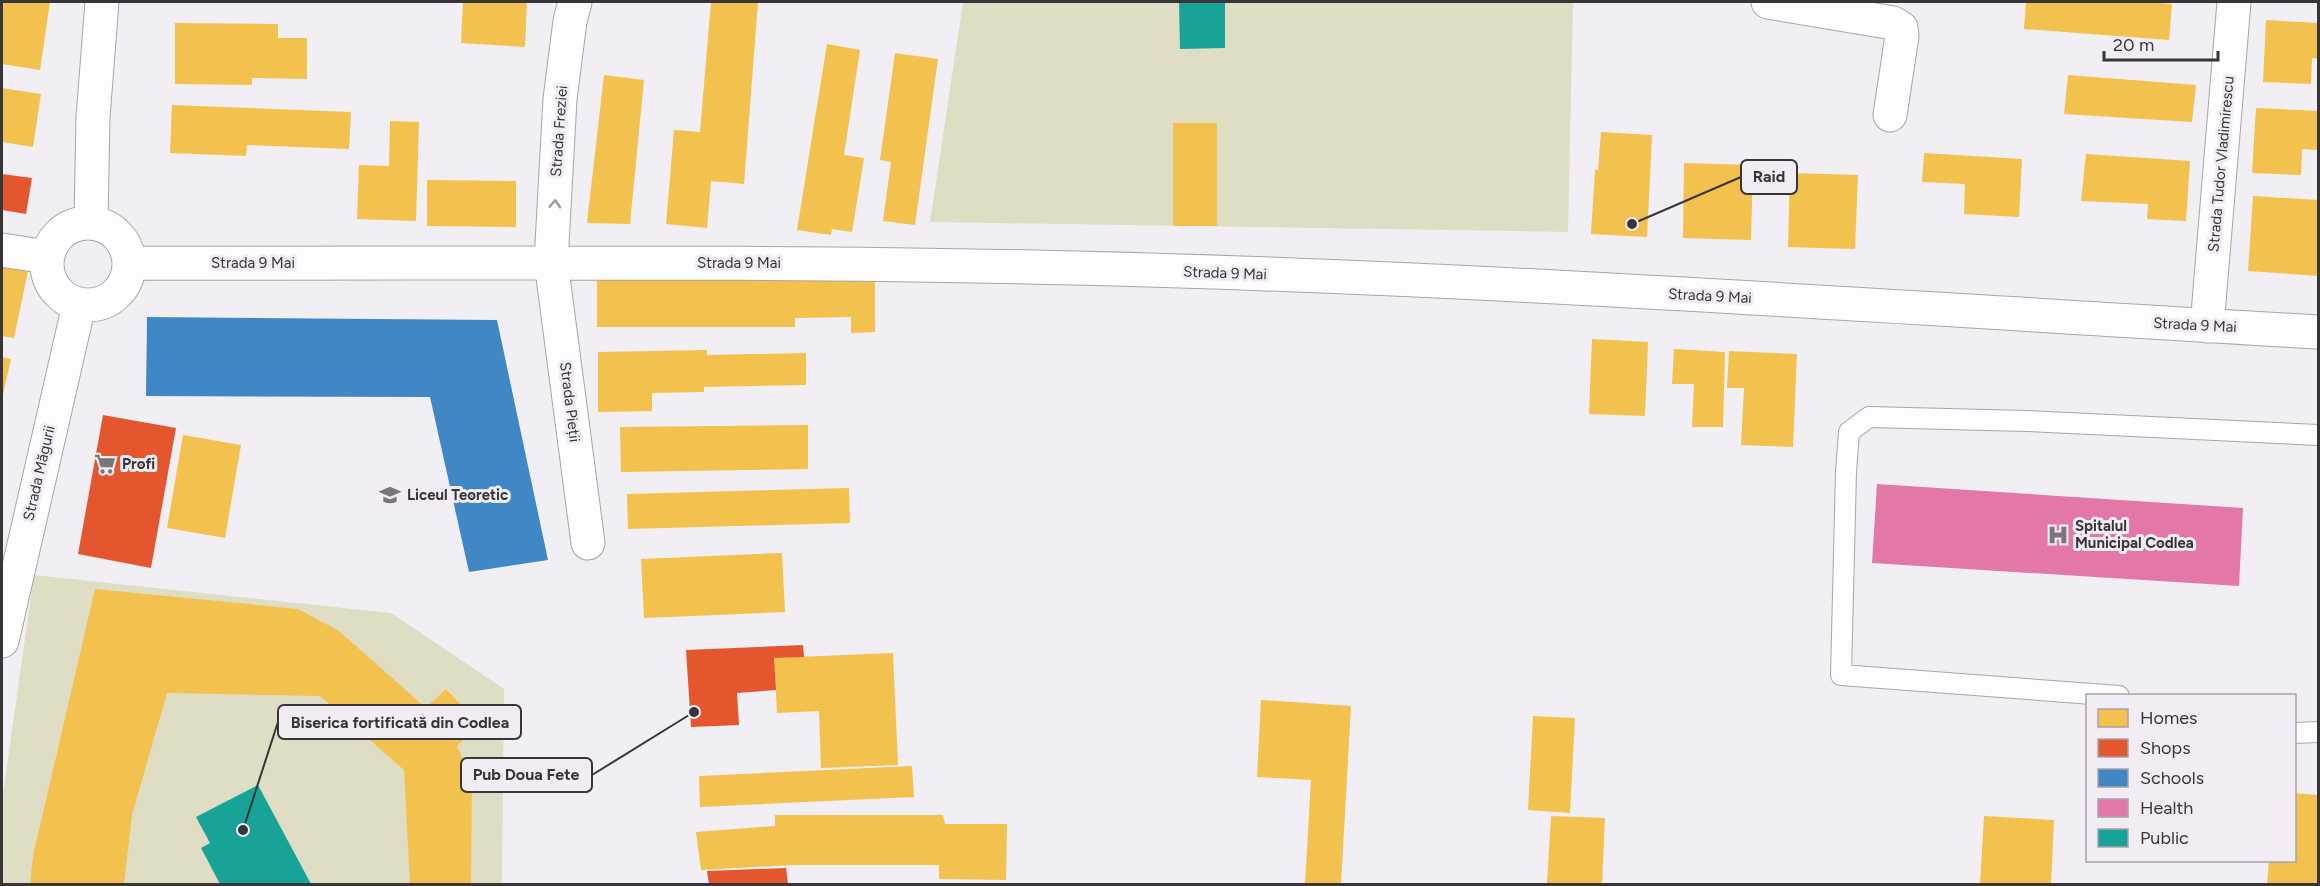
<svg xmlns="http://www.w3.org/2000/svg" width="2320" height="886" font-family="Figtree,sans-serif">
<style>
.green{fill:#dfdec4}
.homes{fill:#f2c14e}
.shops{fill:#e4572e}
.schools{fill:#3f88c5}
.health{fill:#e377a8}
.public{fill:#17a398}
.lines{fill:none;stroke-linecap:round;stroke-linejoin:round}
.lane-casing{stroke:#a7a5a8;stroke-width:22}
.street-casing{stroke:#a7a5a8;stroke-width:35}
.lane{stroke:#fdfdfd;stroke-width:20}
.street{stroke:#fdfdfd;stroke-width:33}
.oneway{stroke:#9a999b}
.labels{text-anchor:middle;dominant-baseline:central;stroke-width:6;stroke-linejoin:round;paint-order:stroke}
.street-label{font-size:15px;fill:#383539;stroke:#f2edf5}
.poi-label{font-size:15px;font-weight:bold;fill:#383539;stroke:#f2edf5;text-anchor:start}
.leader{fill:none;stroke:#383539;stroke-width:2}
.callout-dot{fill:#383539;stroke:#f2edf5;stroke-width:2}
.callout{fill:#f2edf5;stroke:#383539;stroke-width:2}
.callout-label{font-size:16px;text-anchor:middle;font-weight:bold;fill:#383539}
</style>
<rect width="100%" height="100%" fill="#f1eff3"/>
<path class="green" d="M963 2H1573L1568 232 930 222Z
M34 575 391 613 504 689 502 884H2V801Z"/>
<path class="homes" d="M2 2H50L40 70 2 64Z
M463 2H527L525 47 461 43Z
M711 2H758L744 184 711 181 707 228 666 224 674 130 700 132Z
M2026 2H2145L2172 4 2169 40 2024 29Z
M2266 20 2318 23V59L2312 58 2311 84 2263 82Z
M175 23 278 24V38H307V79L252 78V85L175 84Z
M827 44 860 50 844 155 864 158 852 232 832 229 831 235 797 230Z
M895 53 938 59 915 225 883 221 891 162 880 160Z
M604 75 644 80 630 224 587 223Z
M2068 75 2196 85 2192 122 2064 114Z
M2 88 41 94 33 147 2 142Z
M172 105 351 112 349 149 247 145 246 156 170 153Z
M2256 108 2318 111V150L2302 149 2301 175 2252 173Z
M390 121 419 122 416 221 357 219 359 165 389 166Z
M1173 123H1217V226H1173Z
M1601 132 1652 135 1647 237 1591 234 1595 170H1598Z
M1924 153 2022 159 2019 217 1964 214 1965 184 1922 182Z
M2086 154 2190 161 2186 221 2147 219 2148 204 2081 201Z
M1684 163 1753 165 1751 240 1683 238Z
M1790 173 1858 175 1855 249 1788 247Z
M427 180 516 181V227L427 226Z
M2253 196 2318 200V276L2248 271Z
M2 265 28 271 14 338 2 336Z
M597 270 875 271V332L851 333V317L795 318V327H597Z
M1592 339 1648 342 1645 416 1589 414Z
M1674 349 1725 352 1723 427H1692L1694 384H1672Z
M707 350V355L806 353V385L704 387V392L652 393V411L598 412V352Z
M1729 351 1797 354 1793 447 1741 445 1744 388H1727Z
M2 357 11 359 2 399Z
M808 425V469L621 472 620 427Z
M183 435 241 445 225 538 167 528Z
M849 488 850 523 628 529 627 494Z
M782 553 785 612 644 618 641 559Z
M95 589 298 609 339 631 426 708 446 689 479 724 457 746 472 779 471 884H410L404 770 320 696 167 693 132 815 124 884H30L33 856Z
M893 653 898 765 821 768 819 711 777 713 774 658Z
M1261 700 1351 706 1341 884 1305 883 1311 780 1257 777Z
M1533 716 1575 718 1570 813 1528 810Z
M912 766 914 797 700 807 699 776Z
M2294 793 2318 795V884H2267L2269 860H2294Z
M775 815H943L945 824H1007L1006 880 939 879V865H794L701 870 696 832 775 826Z
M1551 816 1605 818 1602 884H1547Z
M1984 816 2054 820 2051 884H1980Z"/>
<path class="shops" d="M2 174 32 178 26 214 2 210Z
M103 415 176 428 151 568 78 554Z
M803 645 804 657 774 658 776 690 737 693 739 725 691 727 686 650Z
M786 868 788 884H709L707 871Z"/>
<path class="schools" d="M147 317 497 320 548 560 469 572 430 397 146 396Z"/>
<path class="health" d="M1877 484 2243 508 2239 586 1872 563Z"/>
<path class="public" d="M1179 2H1225V48L1180 49Z
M258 785 311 884H220L201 848 210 843 196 817Z"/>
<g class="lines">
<defs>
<path id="lane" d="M2119 696 1841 675 1846 472 1849 432 1869 417 2027 421 2318 435
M2294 733 2318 732"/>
<path id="street" d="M575 2 570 21 560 99 551 262 588 543
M1768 2 1893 23 1901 28 1902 36 1890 115
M47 264a41 41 0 1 1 82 0a41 41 0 1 1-82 0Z
M91 223 93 117 102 2
M2 250 47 257
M129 263C445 264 761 260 1076 268 1491 278 1905 308 2318 332
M2207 326 2234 2
M2 641 79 305"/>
</defs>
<use href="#lane" class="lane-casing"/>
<use href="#street" class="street-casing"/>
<use href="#lane" class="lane"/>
<use href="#street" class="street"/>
</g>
<defs><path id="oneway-chevron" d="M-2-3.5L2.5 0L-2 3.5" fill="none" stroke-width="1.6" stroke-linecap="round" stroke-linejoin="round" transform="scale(1.5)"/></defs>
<use class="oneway" href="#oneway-chevron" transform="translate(555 204) rotate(-87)"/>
<defs>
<symbol id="supermarket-bare" viewBox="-9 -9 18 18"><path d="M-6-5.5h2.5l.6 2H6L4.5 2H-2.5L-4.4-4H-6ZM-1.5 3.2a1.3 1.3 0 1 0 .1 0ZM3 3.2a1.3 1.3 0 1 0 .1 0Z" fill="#79767a" stroke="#f2edf5" stroke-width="2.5" paint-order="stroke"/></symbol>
<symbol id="school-bare" viewBox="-9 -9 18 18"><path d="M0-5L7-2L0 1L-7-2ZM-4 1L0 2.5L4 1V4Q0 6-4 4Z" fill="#79767a" stroke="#f2edf5" stroke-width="2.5" paint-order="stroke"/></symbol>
<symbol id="hospital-bare" viewBox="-9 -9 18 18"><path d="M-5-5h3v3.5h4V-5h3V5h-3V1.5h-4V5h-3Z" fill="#79767a" stroke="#f2edf5" stroke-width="2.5" paint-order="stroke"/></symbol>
</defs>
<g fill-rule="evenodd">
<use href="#supermarket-bare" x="90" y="449" width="30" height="30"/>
<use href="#school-bare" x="375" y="480" width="30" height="30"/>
<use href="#hospital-bare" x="2043" y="520" width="30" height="30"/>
</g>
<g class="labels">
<g class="street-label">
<text transform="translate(559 131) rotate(-86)">Strada Freziei</text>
<text transform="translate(2221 164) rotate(-85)">Strada Tudor Vladimirescu</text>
<text x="253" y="263">Strada 9 Mai</text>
<text x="739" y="263">Strada 9 Mai</text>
<text transform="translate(1225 273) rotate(2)">Strada 9 Mai</text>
<text transform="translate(1710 296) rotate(3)">Strada 9 Mai</text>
<text transform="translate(2195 325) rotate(3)">Strada 9 Mai</text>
<text transform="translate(570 402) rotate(83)">Strada Pieții</text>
<text transform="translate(39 473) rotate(-77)">Strada Măgurii</text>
</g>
<g class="poi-label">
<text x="122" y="464">Profi</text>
<text x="407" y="495">Liceul Teoretic</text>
<text x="2075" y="526">Spitalul<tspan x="2075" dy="17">Municipal Codlea</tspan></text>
</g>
</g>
<path class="leader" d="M1632 224L1741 177M243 830L278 722M694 712L592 775"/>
<g class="callout-dot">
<circle cx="1632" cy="224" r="6"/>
<circle cx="243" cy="830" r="6"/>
<circle cx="694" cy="712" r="6"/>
</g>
<g class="callout">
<rect x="1741" y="160" width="56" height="34" rx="6"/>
<rect x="278" y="705" width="243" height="34" rx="6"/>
<rect x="461" y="758" width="131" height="34" rx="6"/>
</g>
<g class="callout-label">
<text x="1769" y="182">Raid</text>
<text x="400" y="728">Biserica fortificată din Codlea</text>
<text x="526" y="780">Pub Doua Fete</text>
</g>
<rect width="2320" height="886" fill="none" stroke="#383539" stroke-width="6"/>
<rect x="2086" y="694" width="210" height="168" fill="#f2edf5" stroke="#a8a3aa" stroke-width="1.5"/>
<rect x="2098" y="709" width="30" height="18" fill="#f2c14e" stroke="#a8a3aa" stroke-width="1.5"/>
<text x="2140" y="724" font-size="18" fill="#383539">Homes</text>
<rect x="2098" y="739" width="30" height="18" fill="#e4572e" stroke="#a8a3aa" stroke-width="1.5"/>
<text x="2140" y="754" font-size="18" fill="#383539">Shops</text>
<rect x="2098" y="769" width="30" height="18" fill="#3f88c5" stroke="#a8a3aa" stroke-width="1.5"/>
<text x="2140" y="784" font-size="18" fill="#383539">Schools</text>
<rect x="2098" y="799" width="30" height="18" fill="#e377a8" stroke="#a8a3aa" stroke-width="1.5"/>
<text x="2140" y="814" font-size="18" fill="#383539">Health</text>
<rect x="2098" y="829" width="30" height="18" fill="#17a398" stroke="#a8a3aa" stroke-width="1.5"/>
<text x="2140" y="844" font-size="18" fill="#383539">Public</text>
<path d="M2104 51v9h114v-9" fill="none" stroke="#383539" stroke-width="3"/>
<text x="2113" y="51" font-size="18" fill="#383539" stroke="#f2edf5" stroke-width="4.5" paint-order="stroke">20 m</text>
</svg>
